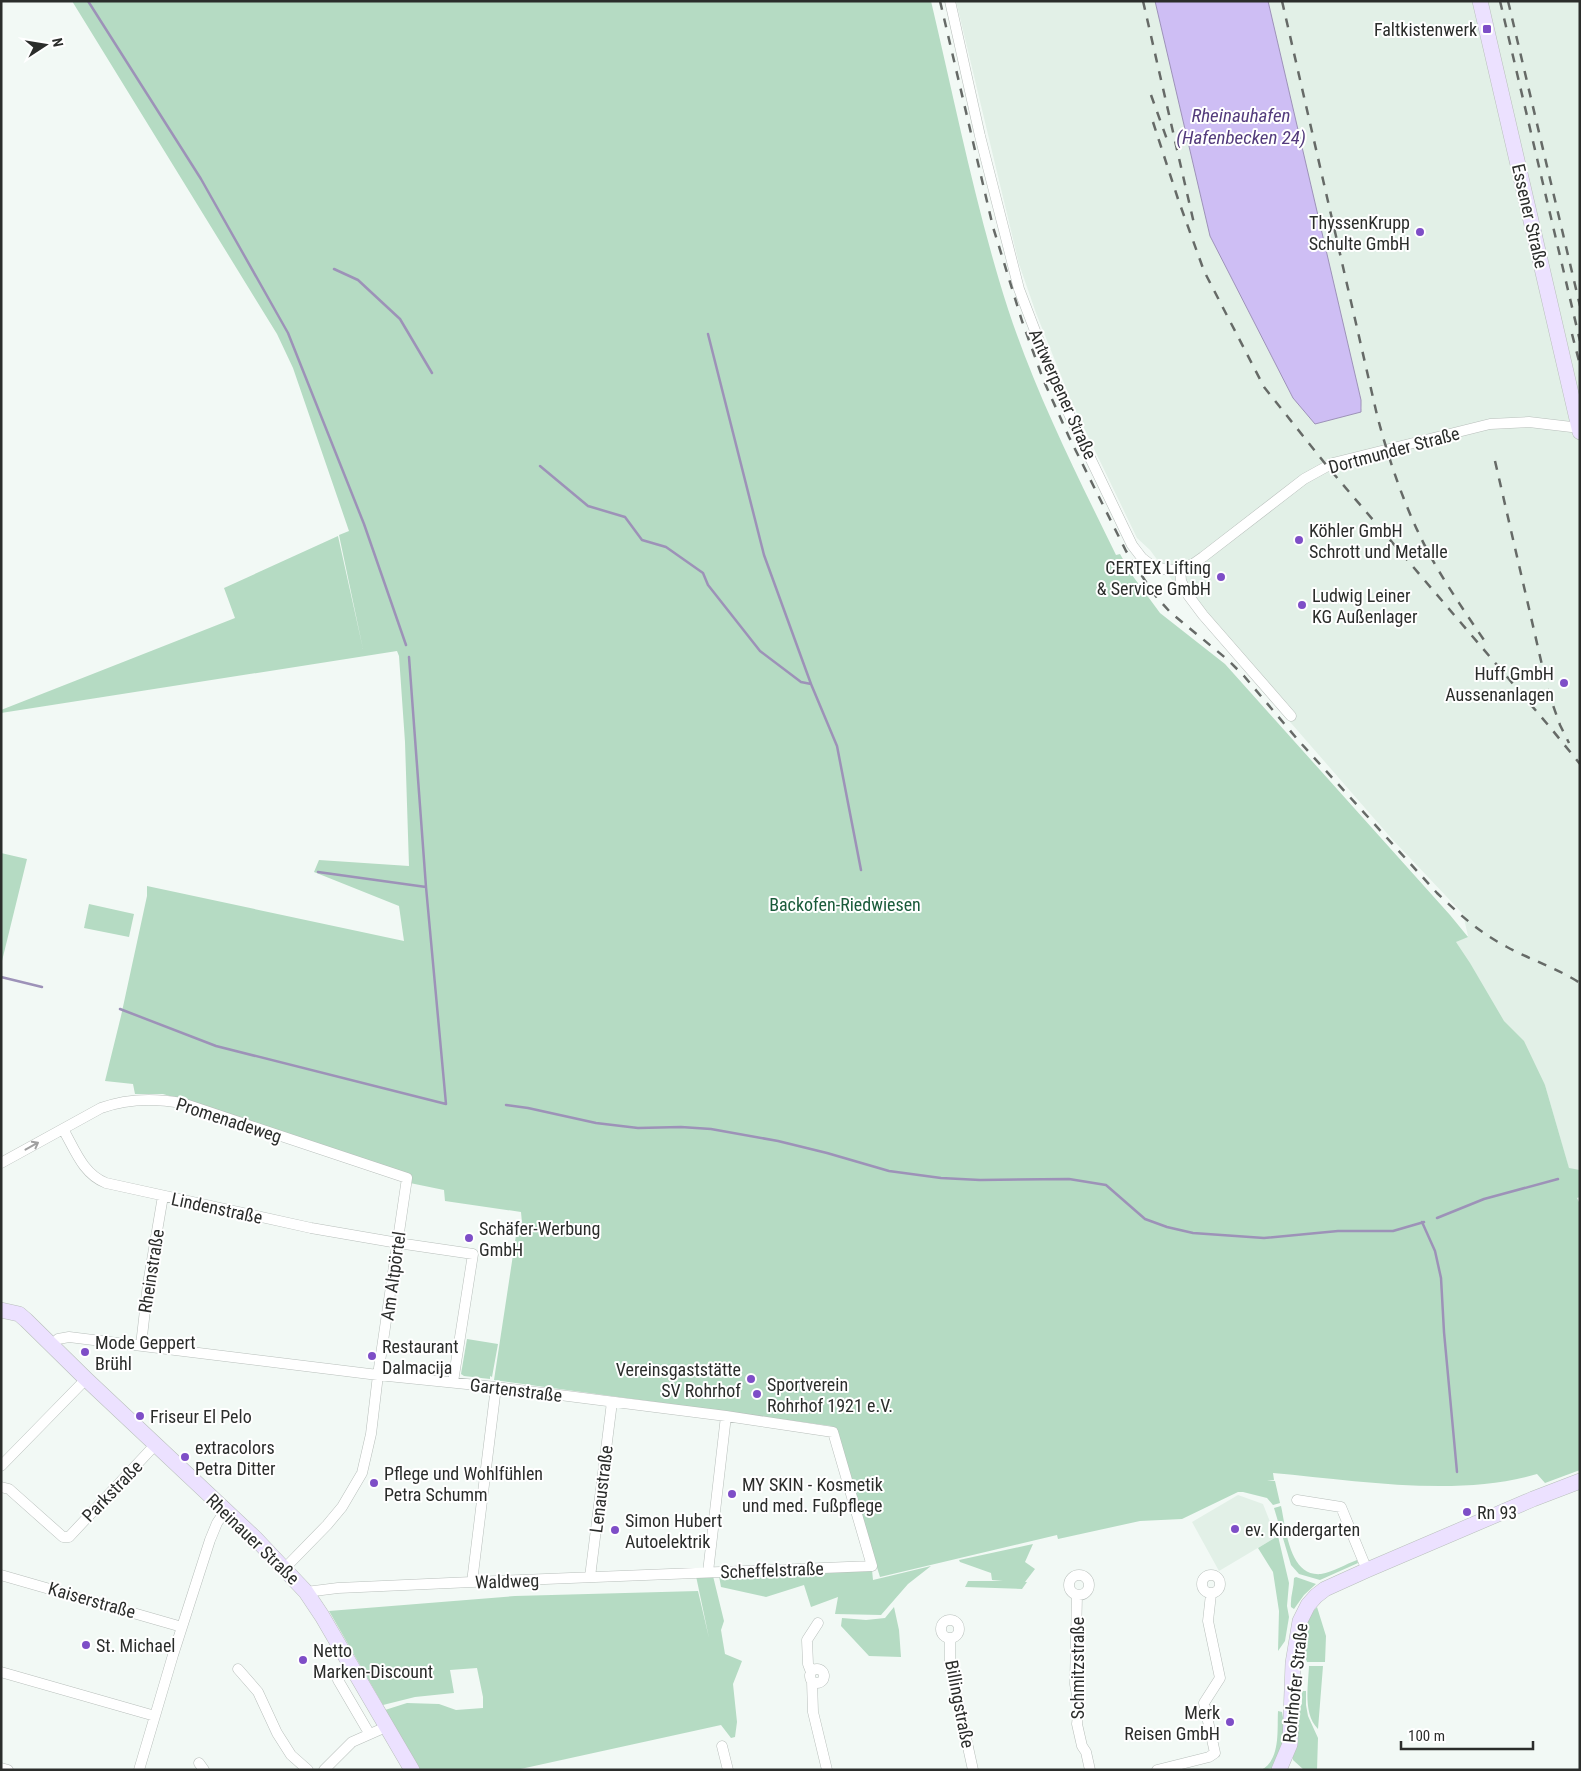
<svg xmlns="http://www.w3.org/2000/svg" width="1581" height="1771" font-family="'Roboto Condensed',sans-serif">
<style>
.built{fill:#e2f0e7}
.green{fill:#b5dbc3}
.water{fill:#cebef4;stroke:#9d92b8}
.lines{fill:none;stroke-linecap:round;stroke-linejoin:round}
.stream{stroke:#9d92b8;stroke-width:2.5}
.street-casing{stroke:#b8bfbb;stroke-width:11}
.secondary-casing{stroke:#b8bfbb;stroke-width:16}
.street{stroke:#fff;stroke-width:10}
.secondary{stroke:#ece1ff;stroke-width:15}
.rail{stroke:#666a67;stroke-width:2.5;stroke-dasharray:9 9;stroke-linecap:butt}
.oneway{stroke:#a0a0a0}
.poi-dot{fill:#7e4ec7;stroke:#fff;stroke-width:2}
.labels{text-anchor:middle;dominant-baseline:central;stroke-width:4;stroke-linejoin:round;paint-order:stroke}
.poi-label{font-size:18px;fill:#2b2d2b;stroke:#fff;text-anchor:start}
.street-label{font-size:18px;fill:#2b2d2b;stroke:#fff}
.park-label{font-size:18px;fill:#1a5b3a;stroke:#fff}
.water-label{font-size:19px;font-style:italic;fill:#533b7c;stroke:#fff}
</style>
<rect width="100%" height="100%" fill="#f2f9f5"/>
<path class="built" d="M956 1H1155L1210 236 1293 398 1362 409 1268 1H1580V1170L1569 1169 1545 1085 1478 997 1452 944 1468 936 1463 914 1392 839 1284 715 1178 588 1150 550 1137 538 1072 403 1036 313 1019 264Z
M1238 1495 1263 1504 1276 1537 1219 1571 1192 1522Z"/>
<path class="green" d="M72 1H931C953 94 972 189 999 280 1027 376 1072 465 1116 555L1120 554 1132 575 1160 613 1225 664 1450 915 1468 937 1456 942 1470 963 1504 1021 1524 1041 1545 1085 1569 1168 1580 1170V1197L1577 1198 1580 1204V1470L1545 1483 1537 1474C1458 1498 1354 1480 1273 1473L1274 1480H1267L1275 1481 1280 1503 1273 1505 1267 1498 1243 1492H1238L1182 1519 1140 1521 1058 1539 1057 1535 880 1577 838 1441 831 1426 494 1380 518 1222 522 1223 521 1212 445 1201 444 1190 410 1183 180 1099 163 1094H135L133 1084 105 1081 121 1016 147 896V886L404 941 399 906 314 872 319 860 409 866 405 742 399 656 397 651 1 713V710L235 618 224 588 338 536 363 649 339 535 349 531 293 368 277 334Z
M1 853 27 859 1 965Z
M89 904 134 914 129 937 84 928Z
M467 1339 498 1344 492 1377 490 1376V1379L464 1376 461 1374Z
M1281 1506C1286 1528 1289 1577 1321 1574 1333 1572 1346 1564 1357 1560L1358 1563 1320 1580 1299 1574 1291 1565 1274 1508Z
M1278 1536 1289 1583 1287 1606 1289 1617 1285 1641 1278 1651 1279 1611 1273 1572 1258 1548Z
M1033 1544 1025 1562 1035 1569 1025 1582H1027L1022 1589 965 1587 968 1581H1003L992 1580 991 1573 960 1562 959 1560Z
M931 1566 908 1584 881 1615 835 1614 838 1597 811 1607 804 1585 766 1597 721 1587 719 1576 872 1570 873 1580Z
M696 1576H713L724 1621 721 1630 725 1654 742 1661 733 1684 737 1722 735 1737 731 1738 721 1725 516 1770H420L385 1710 407 1703 439 1704 456 1710 483 1708V1697L477 1668 450 1670 454 1693 415 1697 383 1705 329 1611 515 1596 698 1591 709 1638Z
M1296 1577 1316 1584 1304 1595 1294 1609 1291 1607C1290 1597 1294 1588 1294 1578Z
M894 1607 899 1630 901 1657 869 1656 841 1626 842 1618 866 1620 885 1618Z
M1317 1607 1326 1636 1325 1662H1307C1300 1644 1304 1620 1317 1607Z
M1309 1666H1323L1318 1729C1303 1714 1308 1687 1309 1666Z
M1302 1691H1306V1705L1308 1716 1318 1738 1317 1770H1304L1293 1760 1292 1753 1298 1707 1302 1704Z
M1278 1711 1282 1712 1285 1729 1283 1746 1273 1768 1261 1770C1281 1760 1277 1730 1278 1711Z"/>
<path class="water" d="M1155 1H1268L1361 400V412L1315 424 1293 398 1210 236Z"/>
<g class="lines">
<path class="stream" d="M88 1 201 179 288 333 364 524 406 645
M334 269 358 280 400 319 432 373
M708 334 764 555 811 684 837 746 861 870
M540 466 588 506 625 517 642 540 666 547 703 573 708 585 760 651 801 682 811 684
M318 872 426 887 409 657
M1 977 42 987
M120 1009 216 1046 446 1104 426 887
M506 1105 528 1108 596 1123 638 1128 681 1127 711 1129 778 1141 827 1153 889 1171 941 1178 980 1180 1069 1179 1106 1185 1145 1219 1167 1227 1193 1233 1264 1238 1338 1231H1393L1424 1222
M1437 1218 1484 1199 1558 1179
M1422 1222 1435 1251 1441 1278 1444 1332 1457 1472"/>
<defs>
<path id="street" d="M950 1 980 136 1019 289 1042 349 1069 414 1132 545 1142 558 1151 565 1167 570 1180 569 1193 564 1203 557 1304 479 1333 463 1490 424 1529 422 1580 428
M1180 569 1181 581 1188 595 1203 615 1291 716
M63 1129C75 1150 83 1174 106 1183L311 1228 398 1243 473 1254 453 1382
M1 1163 101 1108C128 1098 154 1098 182 1103L407 1178 378 1375 371 1434 362 1473 342 1507 327 1525 284 1569
M52 1345 58 1339 69 1337 378 1375 496 1387 726 1416 833 1432 872 1566 472 1582 338 1588 306 1592
M141 1345 148 1284 163 1196
M1 1466 86 1379
M1 1487 9 1489 63 1537H69L155 1445
M1297 1500 1341 1507 1367 1570
M708 1572 726 1416
M1202 1584a9 9 0 1 1 18 0a9 9 0 1 1-18 0Z
M1 1575 182 1627
M1069 1585a10 10 0 1 1 20 0a10 10 0 1 1-20 0Z
M590 1577 612 1402
M472 1582 496 1387
M1077 1595 1075 1684 1079 1706 1077 1724 1082 1746 1086 1752 1090 1770
M941 1629a9 9 0 1 1 18 0a9 9 0 1 1-18 0Z
M950 1638V1665L973 1770
M810 1676a7 7 0 1 1 14 0a7 7 0 1 1-14 0Z
M238 1669 258 1692 277 1733 291 1755 308 1770
M1 1672 155 1716
M811 1672 808 1664 807 1640 818 1623
M338 1680 369 1733
M812 1681 813 1712 827 1770
M722 1746 728 1770
M199 1763 204 1770
M1 1768 8 1770
M139 1770 173 1655 210 1540 217 1523 225 1511
M324 1770 352 1742 386 1727
M1157 1770 1209 1757 1215 1753 1204 1703 1220 1678 1208 1621 1211 1594"/>
<path id="secondary" d="M1480 1 1580 432
M1 1310 19 1314 26 1320 86 1379 255 1538 306 1592 322 1616 412 1770
M1279 1770 1290 1744 1293 1663 1300 1621 1308 1605 1316 1596 1325 1589 1367 1570 1533 1499 1580 1481"/>
</defs>
<use href="#street" class="street-casing"/>
<use href="#secondary" class="secondary-casing"/>
<use href="#street" class="street"/>
<use href="#secondary" class="secondary"/>
<path class="rail" d="M940 1 993 227 1022 321 1043 379 1069 437 1126 551 1153 593 1170 612 1228 660 1244 676 1298 740 1437 893C1459 914 1480 933 1507 947 1531 960 1557 968 1580 983
M1143 1 1195 228
M1282 1 1377 415C1388 457 1402 499 1421 538 1439 575 1463 609 1486 643
M1500 1 1580 341
M1508 1 1580 306
M1151 95 1169 145
M1153 122 1178 199 1204 271 1264 387 1327 466 1549 726 1580 764
M1572 334 1580 365
M1495 461 1548 691 1560 725 1569 743"/>
</g>
<defs><path id="oneway-shaft" d="M-6 0H5M1.5-3L5.5 0L1.5 3" fill="none" stroke-width="1.6" stroke-linecap="round" stroke-linejoin="round" transform="scale(1.25)"/></defs>
<use class="oneway" href="#oneway-shaft" transform="translate(32 1146) rotate(-29)"/>
<g class="poi-dot">
<rect x="1482" y="24" width="10" height="10" rx="2.5"/>
<circle cx="1420" cy="232" r="5"/>
<circle cx="1299" cy="540" r="5"/>
<circle cx="1221" cy="577" r="5"/>
<circle cx="1302" cy="605" r="5"/>
<circle cx="1564" cy="683" r="5"/>
<circle cx="469" cy="1238" r="5"/>
<circle cx="85" cy="1352" r="5"/>
<circle cx="372" cy="1356" r="5"/>
<circle cx="751" cy="1379" r="5"/>
<circle cx="757" cy="1394" r="5"/>
<circle cx="140" cy="1416" r="5"/>
<circle cx="185" cy="1457" r="5"/>
<circle cx="374" cy="1483" r="5"/>
<circle cx="732" cy="1494" r="5"/>
<circle cx="1467" cy="1512" r="5"/>
<circle cx="1235" cy="1529" r="5"/>
<circle cx="615" cy="1530" r="5"/>
<circle cx="86" cy="1645" r="5"/>
<circle cx="303" cy="1660" r="5"/>
<circle cx="1230" cy="1722" r="5"/>
</g>
<g class="labels">
<g class="poi-label">
<text x="1477" y="29" text-anchor="end">Faltkistenwerk</text>
<text x="1410" y="222" text-anchor="end">ThyssenKrupp<tspan x="1410" dy="21">Schulte GmbH</tspan></text>
<text x="1309" y="530">Köhler GmbH<tspan x="1309" dy="21">Schrott und Metalle</tspan></text>
<text x="1211" y="567" text-anchor="end">CERTEX Lifting<tspan x="1211" dy="21">&amp; Service GmbH</tspan></text>
<text x="1312" y="595">Ludwig Leiner<tspan x="1312" dy="21">KG Außenlager</tspan></text>
<text x="1554" y="673" text-anchor="end">Huff GmbH<tspan x="1554" dy="21">Aussenanlagen</tspan></text>
<text x="479" y="1228">Schäfer-Werbung<tspan x="479" dy="21">GmbH</tspan></text>
<text x="95" y="1342">Mode Geppert<tspan x="95" dy="21">Brühl</tspan></text>
<text x="382" y="1346">Restaurant<tspan x="382" dy="21">Dalmacija</tspan></text>
<text x="741" y="1369" text-anchor="end">Vereinsgaststätte<tspan x="741" dy="21">SV Rohrhof</tspan></text>
<text x="767" y="1384">Sportverein<tspan x="767" dy="21">Rohrhof 1921 e.V.</tspan></text>
<text x="150" y="1416">Friseur El Pelo</text>
<text x="195" y="1447">extracolors<tspan x="195" dy="21">Petra Ditter</tspan></text>
<text x="384" y="1473">Pflege und Wohlfühlen<tspan x="384" dy="21">Petra Schumm</tspan></text>
<text x="742" y="1484">MY SKIN - Kosmetik<tspan x="742" dy="21">und med. Fußpflege</tspan></text>
<text x="1477" y="1512">Rn 93</text>
<text x="625" y="1520">Simon Hubert<tspan x="625" dy="21">Autoelektrik</tspan></text>
<text x="1245" y="1529">ev. Kindergarten</text>
<text x="96" y="1645">St. Michael</text>
<text x="313" y="1650">Netto<tspan x="313" dy="21">Marken-Discount</tspan></text>
<text x="1220" y="1712" text-anchor="end">Merk<tspan x="1220" dy="21">Reisen GmbH</tspan></text>
</g>
<g class="street-label">
<text transform="translate(1530 216) rotate(77)">Essener Straße</text>
<text transform="translate(1063 394) rotate(66)">Antwerpener Straße</text>
<text transform="translate(1394 450) rotate(-15)">Dortmunder Straße</text>
<text transform="translate(229 1120) rotate(18)">Promenadeweg</text>
<text transform="translate(217 1208) rotate(12)">Lindenstraße</text>
<text transform="translate(151 1271) rotate(-81)">Rheinstraße</text>
<text transform="translate(393 1276) rotate(-82)">Am Altpörtel</text>
<text transform="translate(516 1390) rotate(7)">Gartenstraße</text>
<text transform="translate(601 1489) rotate(-83)">Lenaustraße</text>
<text transform="translate(112 1491) rotate(-46)">Parkstraße</text>
<text transform="translate(253 1539) rotate(44)">Rheinauer Straße</text>
<text transform="translate(772 1570) rotate(-2)">Scheffelstraße</text>
<text transform="translate(507 1581) rotate(-2)">Waldweg</text>
<text transform="translate(92 1600) rotate(16)">Kaiserstraße</text>
<text transform="translate(1077 1668) rotate(-90)">Schmitzstraße</text>
<text transform="translate(1295 1683) rotate(-84)">Rohrhofer Straße</text>
<text transform="translate(960 1704) rotate(79)">Billingstraße</text>
</g>
<g class="park-label">
<text x="845" y="904">Backofen-Riedwiesen</text>
</g>
<g class="water-label">
<text x="1241" y="115">Rheinauhafen<tspan x="1241" dy="22">(Hafenbecken 24)</tspan></text>
</g>
</g>
<rect width="1581" height="1771" fill="none" stroke="#2b2d2b" stroke-width="5"/>
<g transform="translate(45 45) rotate(78)" stroke="#ffffff" stroke-width="4" paint-order="stroke">
<path d="M0-4L9 19L0 12L-9 19Z" fill="#2b2d2b"/>
<text y="-8" font-size="14" font-weight="bold" text-anchor="middle" fill="#2b2d2b">N</text>
</g>
<path d="M1401 1741v8h132v-8" fill="none" stroke="#2b2d2b" stroke-width="2.5"/>
<text x="1408" y="1741" font-size="15" fill="#2b2d2b" stroke="#ffffff" stroke-width="4" paint-order="stroke">100 m</text>
</svg>
